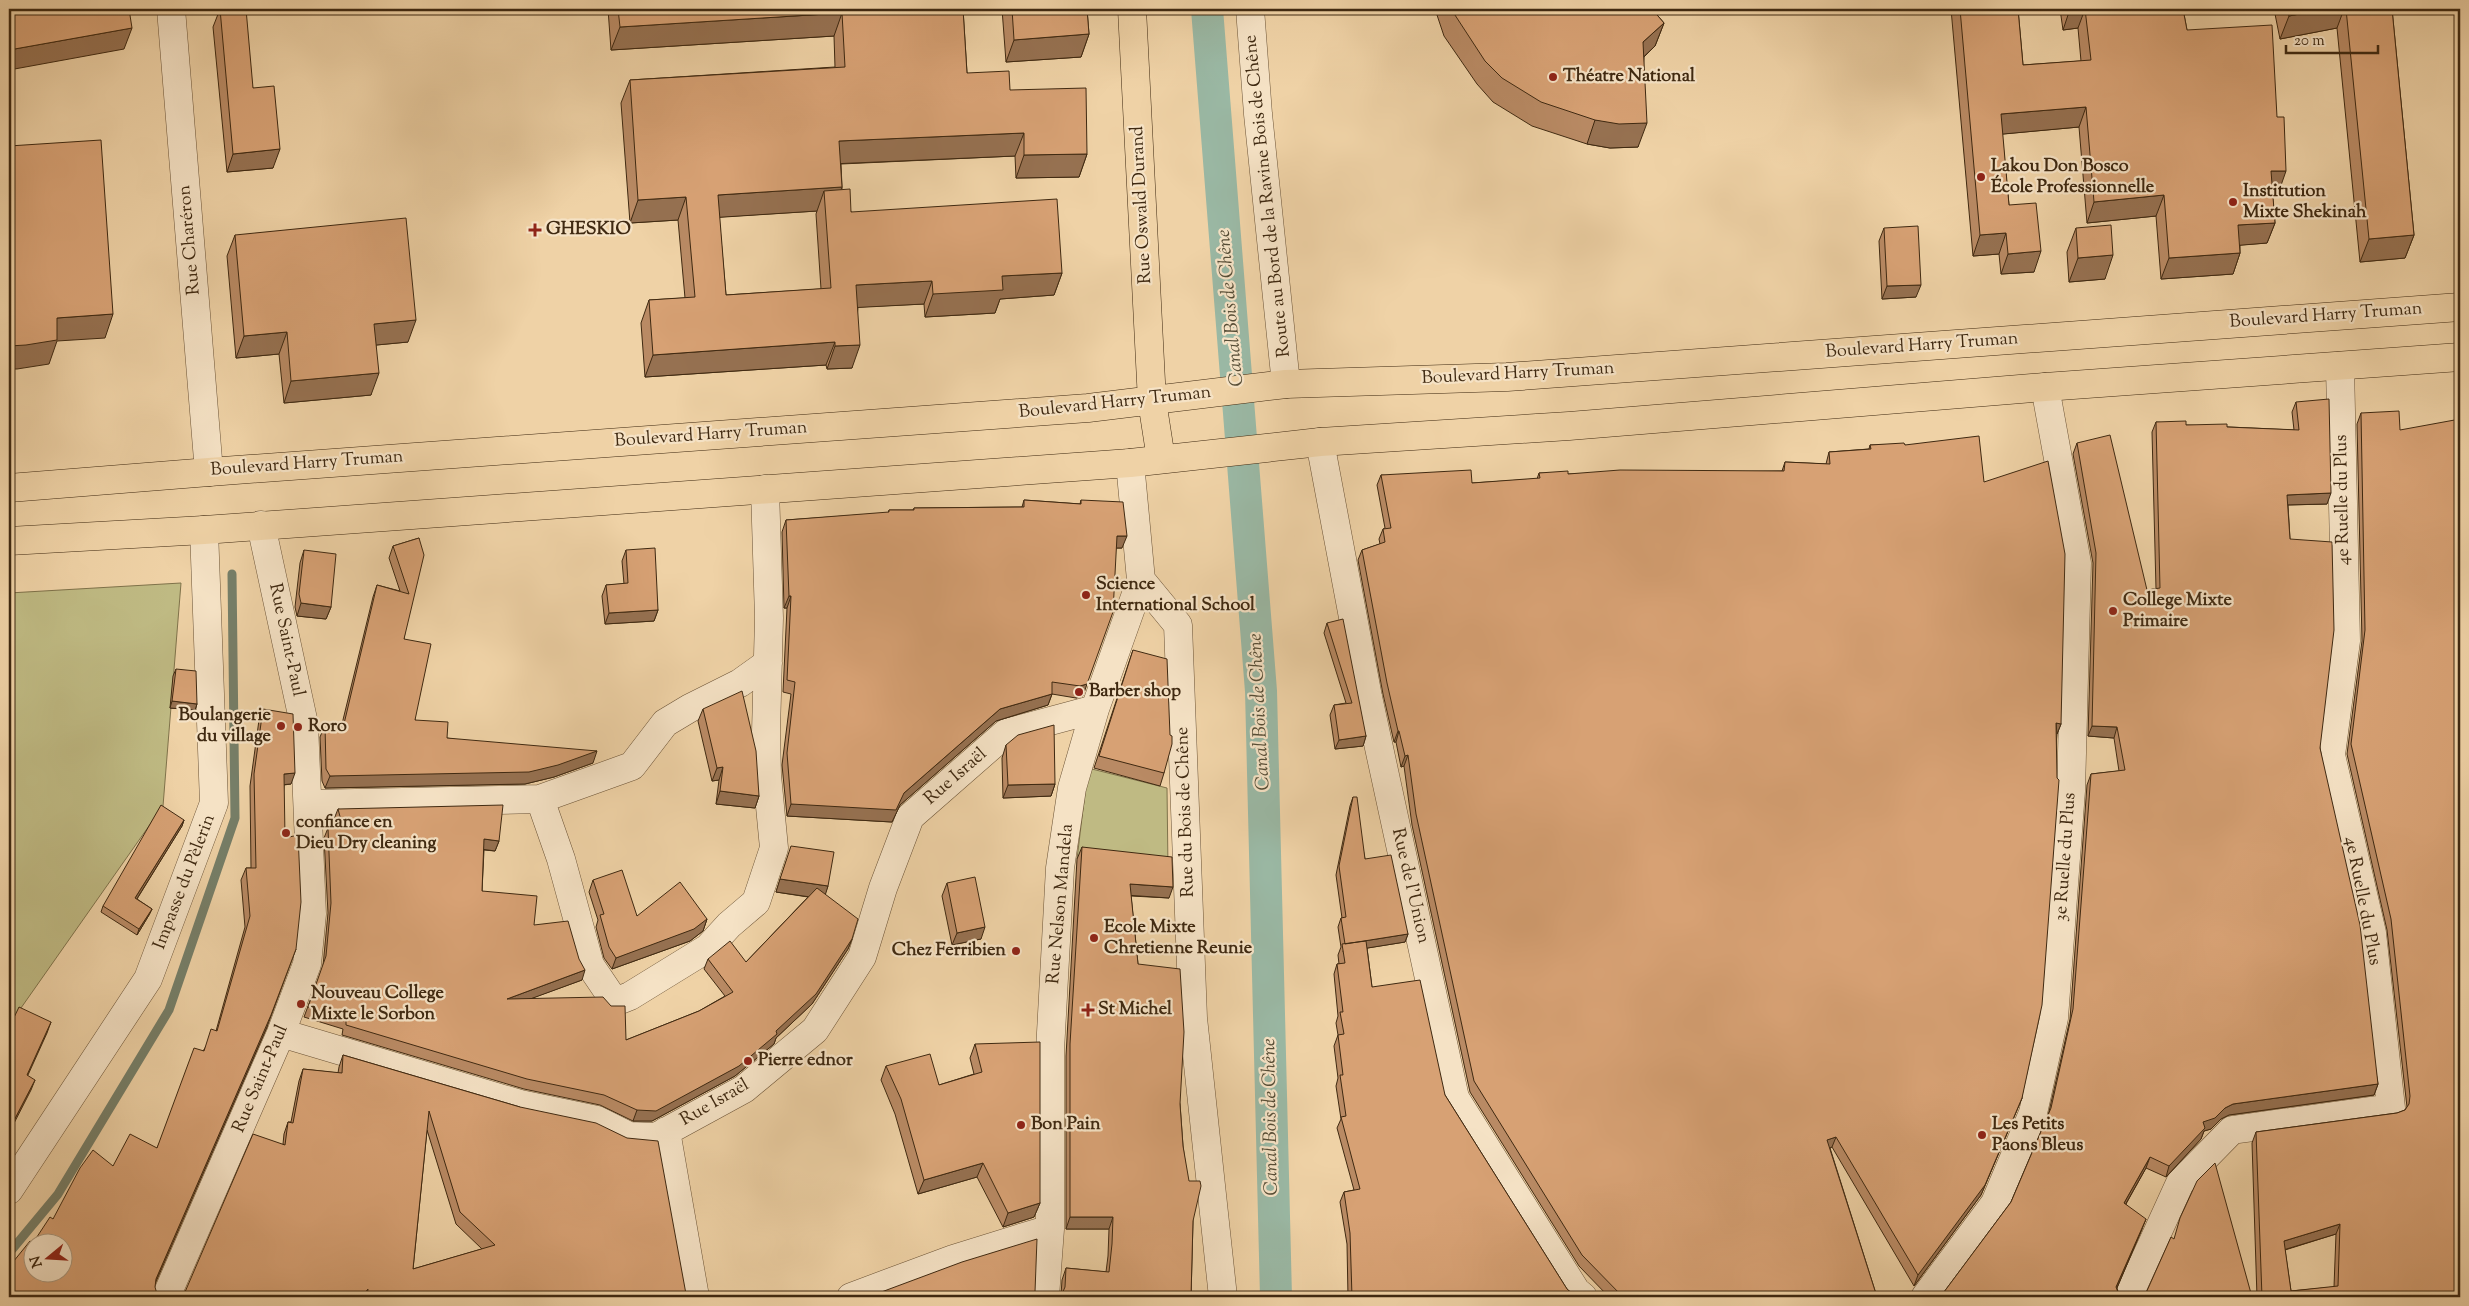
<svg xmlns="http://www.w3.org/2000/svg" width="2469" height="1306" font-family="'Sorts Mill Goudy',serif">
<style>
.green{fill:#bfba83;stroke:#7f724a}
.lines{fill:none;stroke-linecap:round;stroke-linejoin:round}
.stream{stroke:#767f69;stroke-width:9}
.canal{stroke:#9ab8a4;stroke-width:32}
.minor-casing{stroke:#6b5336;stroke-width:29}
.major-casing{stroke:#3f2911;stroke-width:29}
.minor{stroke:#f5e2c5;stroke-width:28}
.major{stroke:#efd2a6;stroke-width:28}
.wall{fill:#b98a64;stroke:#3f2911;fill-rule:evenodd}
.shaded-wall{fill:#967151;stroke:#3f2911}
.building{fill:#d7a174;stroke:#3f2911;fill-rule:evenodd}
.poi-dot{fill:#8f2418;stroke:#f5e2c5;stroke-width:2}
.labels{text-anchor:middle;dominant-baseline:central;stroke-width:4.5;stroke-linejoin:round;paint-order:stroke}
.poi-label{font-size:18px;font-weight:bold;fill:#3f2911;stroke:#f5e2c5;text-anchor:start}
.street-label{font-size:18px;fill:#3f2911;stroke:#f5e2c5}
.water-label{font-size:19px;font-style:italic;fill:#564d36;stroke:#f5e2c5}
</style>
<rect width="100%" height="100%" fill="#efd2a6"/>
<filter id="stains"><feTurbulence type="fractalNoise" baseFrequency=".004" numOctaves="4"/><feColorMatrix values="0 0 0 0 .2 0 0 0 0 .09 0 0 0 0 .02 0 0 0 .5 -.17"/></filter>
<radialGradient id="worn" r=".72"><stop offset=".6" stop-color="#630" stop-opacity="0"/><stop offset="1" stop-color="#630" stop-opacity=".3"/></radialGradient>
<path class="green" d="M181 583 163 806 9 1025V593Z
M1088 768 1167 788 1168 869 1077 859Z"/>
<g class="lines">
<path class="stream" d="M9 1253 58 1194 169 1010 235 818 232 574"/>
<path class="canal" d="M1207 9 1261 691 1276 1297"/>
<defs>
<path id="minor" d="M171 9 209 472
M1250 9 1258 114 1286 384
M1320 442 1368 697 1455 1098 1576 1291 1583 1297
M1141 580 1178 625 1193 1018 1223 1297
M540 799 561 859 590 965 615 1002 630 996 708 948 729 925 756 902 774 848 767 775 766 732 769 618 765 489
M308 804 540 799 632 766 665 723 690 708 740 683 768 663
M281 1033 520 1104 597 1120 629 1136 656 1137 744 1089 815 1030 862 957 883 888 910 817 1006 733 1095 709
M666 1131 695 1297
M9 1190 148 979 214 803 204 530
M166 1297 281 1033 307 964 312 914 304 724 261 525
M851 1297 953 1259 1050 1229
M1045 1297 1050 1229V1051L1060 868 1072 788 1095 709 1141 580 1130 463
M1925 1297 1995 1203 2033 1113 2054 1018 2071 791 2077 563 2045 387
M2128 1297 2180 1183 2232 1130 2391 1108 2372 933 2331 755 2346 641 2340 366"/>
<path id="major" d="M1132 9 1152 401 1161 459
M9 488 209 472 1088 408 1286 384 1507 377 2460 307
M9 541 204 530 1130 463 1320 442 1569 426 2045 387 2460 357"/>
</defs>
<use href="#minor" class="minor-casing"/>
<use href="#major" class="major-casing"/>
<use href="#minor" class="minor"/>
<use href="#major" class="major"/>
</g>
<path class="wall" d="M220 9 253 88 273 168 227 172 213 27Z
M608 9H963L967 73 1010 90 1087 154 1079 177 1016 178 1015 156 841 164 842 187V190L851 212 1062 273 1054 295 1000 299 995 313 925 317 924 304 858 307 852 368 827 369 826 365 645 377 641 323 649 300 685 298 678 220 630 223 621 103 630 80 835 67 834 36 611 50ZM817 211 816 214 821 289 726 295 719 217Z
M1002 9H1087L1089 34 1081 57 1006 62Z
M1435 9H1652L1664 23 1655 46 1644 57 1638 147 1610 148 1587 144 1532 126 1493 102 1477 84 1444 36Z
M1951 9H2018L2023 65 2081 61 2078 28 2063 30 2060 9H2183L2187 30 2279 191 2272 192 2275 223 2267 243 2240 245V253L2233 274 2161 279 2156 216 2087 223 2079 127 2002 134 2009 205 2034 272 2001 274 1999 254 1973 256Z
M2274 9H2392L2414 235 2405 258 2360 262 2337 28 2280 39Z
M1884 228 1916 297 1882 299 1879 241Z
M2076 228 2105 279 2069 282 2067 252Z
M235 235 408 342 376 345 371 395 284 403 279 354 236 358 227 256Z
M2296 402 2327 504 2288 505 2290 539 2320 748 2378 1084 2374 1095 2229 1115 2221 1119 2211 1129 2204 1131 2201 1139 2166 1177 2146 1168 2126 1204 2142 1229 2117 1288 2119 1295 1941 1296 2011 1202 2048 1116 2070 1019 2087 785 2091 774 2119 771 2114 738 2088 736 2093 563 2073 454 2077 443 2147 590 2156 589 2152 432 2156 422 2186 425 2294 430 2292 412Z
M2361 413 2400 430 2460 1297H2257L2252 1143 2256 1132 2397 1113 2405 1110 2407 1107 2387 930 2347 754 2362 641 2357 424ZM2336 1234 2334 1287 2291 1291 2285 1250Z
M1870 445H1905L1984 482 2061 724 2057 734 2022 1098 1981 1195 1914 1286 1832 1147 1830 1148 1877 1297H1609L1579 1266 1470 1092 1412 825 1404 766 1401 767 1396 742H1394L1383 694 1358 560 1362 550 1380 544 1379 539 1383 529 1385 528 1377 485 1381 475 1472 483 1537 479 1539 473 1568 474 1782 471 1785 462 1826 464 1829 452 1869 449Z
M1024 500 1080 504 1081 500 1122 548H1116L1083 696 1076 698 1052 694 1048 705 996 721 900 805 892 822 787 816 782 765 791 694 783 692 787 608H784L782 532 786 520 888 513 889 510H913L914 508 1022 507Z
M419 538 404 639 415 720 447 738 593 763 554 777 525 784 325 788 322 781 320 737 325 725 341 728 373 597 377 585 400 591 389 558 393 546Z
M304 550 331 607 326 619 297 616 295 607 300 563Z
M626 550 658 610 654 621 605 624 602 596 606 585 624 584 622 561Z
M1327 623 1366 736 1363 746 1335 749 1330 715 1334 705 1346 703 1324 633Z
M1133 650 1164 773 1160 786 1094 768Z
M176 669 197 704 195 710 170 708 173 676Z
M263 709 291 784 284 785 267 1027 155 1282 33 1243 53 1219 113 1166 157 1148 203 1051 216 1031 245 927 241 880 246 868H251L250 786 259 720Z
M703 709 759 796 755 808 716 804 719 780 712 781 698 721Z
M1006 745 1055 784 1051 796 1003 798 1002 758Z
M1353 797 1365 859 1408 934 1405 942 1367 948 1372 987 1445 1095 1567 1289 1576 1297H1348L1347 1244 1340 1202 1344 1192 1354 1190 1337 1128 1341 1119 1336 1086 1338 1078 1334 1046 1338 1035 1336 1023 1338 1016 1334 974 1337 964H1339L1338 955 1341 947 1338 927 1341 918H1342L1336 875 1350 806Z
M338 809 499 841 495 851 484 850 482 891 534 925 582 980 532 998 626 1040 699 1011 725 996 704 969 708 959 746 962 808 897 776 892 787 859 828 886 825 894 852 939 848 949 812 1004 776 1038 774 1044 735 1076 652 1121H633L600 1105 524 1089 342 1035 343 1029 304 1017 323 966 328 913 324 838 328 828 336 825 334 819Z
M184 820 182 826 137 899 152 909 149 915 137 935 101 912 103 906Z
M1082 847 1169 898 1131 896 1138 964 1180 1104 1183 1146 1193 1221 1191 1297 1061 1295 1062 1280 1066 1268 1106 1272 1108 1256 1109 1229H1066V1056L1077 859Z
M593 880 637 916 707 919 703 931 690 941 612 969 604 958 596 927 598 920 589 892Z
M947 883 981 939 952 945 942 896Z
M975 1044 1040 1203 1034 1217 1003 1227 977 1177 918 1194 895 1114 881 1080 886 1066 939 1085 974 1074 970 1058Z
M343 1055 520 1107 686 1294 685 1297H180L185 1292 283 1144 284 1134 288 1122H291L299 1081 303 1069 338 1073 339 1067ZM427 1130 456 1224 482 1249 413 1269Z"/>
<path class="shaded-wall" d="M2070 9H2085L2078 28 2063 30Z
M2326 9H2344L2337 28 2280 39 2289 16Z
M842 13 834 36 611 50 620 27Z
M1664 23 1655 46 1634 66 1643 42Z
M132 28 124 49 9 70V50Z
M1089 34 1081 57 1006 62 1014 40Z
M2086 107 2079 127 1993 135 2001 114Z
M1595 120 1647 123 1638 147 1610 148 1587 144Z
M1024 133 1015 156 831 164 839 141Z
M280 149 273 168 227 172 233 154Z
M1087 154 1079 177 1016 178 1024 155Z
M2271 171H2286L2279 191 2263 192Z
M842 187 834 210 824 191 817 211 709 218 718 195Z
M2164 195 2156 216 2087 223 2094 202Z
M686 197 678 220 630 223 638 200Z
M2275 223 2267 243 2231 246 2238 225Z
M2006 233 1999 254 1973 256 1980 235Z
M2414 235 2405 258 2360 262 2369 239Z
M2041 251 2034 272 2001 274 2008 254Z
M2240 253 2233 274 2161 279 2169 258Z
M2113 255 2105 279 2069 282 2078 258Z
M1062 273 1054 295 1000 299 995 313 925 317 933 294 1002 276Z
M932 281 924 304 848 308 856 285Z
M1921 285 1916 297 1882 299 1887 286Z
M113 314 105 338 57 341 49 364 17 369H9V346L57 318Z
M416 320 408 342 366 346 374 324Z
M287 332 279 354 236 358 244 336Z
M835 342 826 365 645 377 653 355Z
M860 345 852 368 827 369 835 346Z
M379 373 371 395 284 403 291 381Z
M2331 493 2327 504 2283 505 2287 495Z
M1117 536H1127L1122 548H1112Z
M789 596H791L787 608H784Z
M301 603 331 607 326 619 297 616Z
M658 610 654 621 605 624 609 613Z
M1087 684 1083 696 1076 698 1080 686Z
M1052 694 1048 705 996 721 900 805 892 822 787 816 791 804 904 793 1000 709Z
M172 701 197 704 195 710 170 708Z
M2056 723 2061 724 2057 734Z
M2092 726 2117 727 2114 738 2088 736Z
M1398 731H1399L1396 742H1394Z
M1366 736 1363 746 1335 749 1339 740Z
M597 751 593 763 554 777 525 784 325 788 330 776Z
M1408 755 1404 766 1401 767 1405 756Z
M723 767 719 780 712 781 717 768Z
M295 773 291 784 280 785 284 774Z
M1055 784 1051 796 1003 798 1008 785Z
M720 791 759 796 755 808 716 804Z
M184 820 182 826 133 905 135 898Z
M484 839 499 841 495 851 481 849Z
M780 879 828 886 824 899 776 892Z
M1130 884 1173 887 1169 898 1125 895Z
M152 909 149 915 137 935 139 929Z
M707 919 703 931 690 941 612 969 616 958Z
M985 927 981 939 952 945 957 933Z
M1408 934 1405 942 1343 952 1345 944Z
M852 939 848 949 812 1004 776 1038 774 1044 735 1076 652 1121H633L637 1110 776 1031Z
M296 949 267 1027 152 1291 156 1279Z
M585 970 582 980 503 1009 507 999Z
M51 1022 47 1033 23 1086 27 1075Z
M35 1080 31 1090 9 1133V1130Z
M2378 1084 2374 1095 2229 1115 2221 1119 2211 1129 2204 1131 2201 1139 2166 1177 2169 1166 2203 1122 2225 1108 2233 1104Z
M2022 1098 1981 1195 1914 1286 1918 1275Z
M1836 1137 1832 1147 1823 1151 1827 1140Z
M2150 1157 2146 1168 2120 1214 2124 1203Z
M983 1163 977 1177 918 1194 924 1180Z
M1040 1203 1034 1217 1003 1227 1008 1213Z
M1070 1217H1113L1109 1229H1066Z
M2146 1219 2142 1229 2113 1297 2116 1287Z
M2340 1224 2336 1234 2280 1251 2284 1241Z
M368 1289 365 1297H361Z
M679 1294H686L685 1297H678Z"/>
<path class="building" d="M81 9H129L132 28 9 50V13L71 10Z
M220 9H246L253 88 274 86 280 149 233 154Z
M618 9H963L967 73 1009 71 1010 90 1086 88 1087 154 1024 155V133L839 141 842 187 718 195 726 295 831 288 824 191 850 189 851 212 1057 199 1062 273 1002 276 1003 290 933 294 932 281 856 285 860 345 835 346V342L653 355 649 300 695 297 686 197 638 200 630 80 845 67 842 13 620 27Z
M1012 9H1087L1089 34 1014 40Z
M1452 9H1652L1664 23 1643 42 1647 123 1619 124 1595 120 1541 102 1502 78 1485 61 1453 12Z
M1960 9H2018L2023 65 2091 60 2085 9H2183L2187 30 2272 25 2277 117H2284L2286 171H2271L2275 223 2238 225 2240 253 2169 258 2164 195 2094 202 2086 107 2001 114 2009 205 2036 203 2041 251 2008 254 2006 233 1980 235Z
M2287 9H2326L2289 16Z
M2346 9H2392L2414 235 2369 239Z
M101 140 113 314 57 318V340L26 345 9 346V146Z
M406 218 416 320 374 324 379 373 291 381 287 332 244 336 235 235Z
M2111 225 2113 255 2078 258 2076 228Z
M1918 226 1921 285 1887 286 1884 228Z
M2329 399 2331 493 2287 495 2290 539 2332 542 2334 630 2320 748 2360 925 2378 1084 2233 1104 2225 1108 2215 1118 2203 1122 2205 1128 2169 1166 2150 1157 2124 1203 2146 1219 2116 1287 2119 1295 2122 1297H1939L1941 1296 2011 1202 2051 1108 2073 1009 2091 774 2125 770 2117 727 2092 726 2096 553 2077 443 2110 435 2147 590 2160 588 2156 422 2186 421V425L2227 424V427L2299 430 2296 402Z
M2399 411 2400 430 2460 419V1297H2262L2256 1132 2397 1113 2405 1110 2409 1104 2410 1096 2391 919 2351 744 2365 630 2361 413ZM2340 1224 2338 1286 2291 1291 2284 1241Z
M1979 436 1984 482 2048 461 2065 554 2061 724 2056 723 2057 778 2059 780 2042 1005 2022 1098 1985 1185 1918 1275 1836 1137 1827 1140 1877 1297H1623L1582 1255 1474 1081 1416 814 1408 755 1405 756 1399 731H1398L1387 683 1362 550 1385 542 1383 529 1391 528 1381 475 1471 470 1472 483 1540 478 1539 473 1568 471V474L1620 470 1784 471 1785 462 1830 464 1829 452 1871 449 1870 445 1904 443 1905 445Z
M1024 500 1081 504V500L1123 502 1127 536H1117L1113 612 1087 684 1080 686 1052 682V694L1000 709 904 793 896 810 791 804 787 753 795 682 787 680 791 596H789L786 520 889 512V510H914V508L1024 507Z
M419 538 424 555 404 639 431 644 415 720 448 722 447 738 597 751 558 765 529 772 330 776 326 769 325 725 343 728 377 585 409 594 393 546Z
M655 548 658 610 609 613 606 585 628 583 626 550Z
M304 550 336 554 331 607 301 603 299 594Z
M1343 619 1366 736 1339 740 1334 705 1352 703 1327 623Z
M1133 650 1167 659 1170 735 1172 736V744L1164 773 1099 756Z
M176 669 196 671 197 704 172 701Z
M742 691 756 751 759 796 720 791 723 767 717 768 703 709Z
M263 709 293 714 295 773 284 774 285 838 298 835 301 902 296 949 271 1015 156 1279 155 1287 157 1294 161 1297H9V1267L30 1241 33 1243 50 1217 53 1219 80 1168 93 1150 113 1166 130 1134 157 1148 194 1048 204 1051 211 1029 217 1031 250 916 246 868H256L254 774ZM32 1244H62V1274H32Z
M1054 725 1055 784 1008 785 1006 745 1018 735Z
M1353 797H1357L1365 859 1391 855 1408 934 1345 944 1341 918 1346 917 1339 866Z
M161 805 184 820 135 898 152 909 139 929 103 906Z
M503 805 499 841 484 839 482 891 537 896 534 925 568 921 579 959 585 970 507 999 603 997 611 1006H625L626 1040 699 1011 733 992 708 959 730 941 746 962 817 888 858 919 852 939 816 994 776 1031 777 1034 739 1066 656 1111 637 1110 604 1095 527 1079 346 1025V1019L308 1007 326 956 331 903 328 828 342 824 338 809Z
M791 846 834 852 828 886 780 879Z
M1082 847 1172 857 1173 887 1130 884 1138 964 1180 969 1184 1032 1180 1104 1183 1146 1189 1181H1200L1201 1186 1193 1221 1191 1297H1058L1062 1294 1065 1287 1066 1268 1109 1272 1112 1244 1113 1217H1070V1044Z
M622 870 637 916 680 882 707 919 694 929 616 958 609 947 600 915 604 914 593 880Z
M975 877 985 927 957 933 947 883Z
M1366 941 1372 987 1420 980 1445 1095 1567 1289 1576 1297H1352L1350 1233 1344 1192 1360 1189 1341 1117 1346 1116 1340 1075H1343L1338 1035 1344 1034 1340 1012H1343L1337 964 1345 963 1342 944Z
M19 1007 51 1022 27 1075 35 1080 9 1130V1028Z
M1040 1042V1203L1008 1213 983 1163 924 1180 901 1099 886 1066 930 1054 939 1085 982 1072 975 1044Z
M343 1055 520 1107 596 1123 627 1138 658 1141 686 1294H679L680 1297H367L368 1289 361 1297H180L185 1292 253 1134 285 1145 288 1122 293 1123 303 1069 342 1073ZM429 1111 460 1212 495 1245 413 1269Z
M2215 1163 2252 1297H2142L2146 1293 2171 1237 2174 1239 2180 1218 2197 1181Z
M1037 1239 1035 1292 1040 1297H868L962 1262Z"/>
<g class="poi-dot">
<circle cx="1553" cy="77" r="5"/>
<circle cx="1981" cy="177" r="5"/>
<circle cx="2233" cy="202" r="5"/>
<path d="M532.5 222.5h5v5h5v5h-5v5h-5v-5h-5v-5h5z"/>
<circle cx="1086" cy="595" r="5"/>
<circle cx="2113" cy="611" r="5"/>
<circle cx="1079" cy="692" r="5"/>
<circle cx="281" cy="726" r="5"/>
<circle cx="298" cy="727" r="5"/>
<circle cx="286" cy="833" r="5"/>
<circle cx="1094" cy="938" r="5"/>
<circle cx="1016" cy="951" r="5"/>
<circle cx="301" cy="1004" r="5"/>
<path d="M1085.5 1002.5h5v5h5v5h-5v5h-5v-5h-5v-5h5z"/>
<circle cx="748" cy="1061" r="5"/>
<circle cx="1021" cy="1125" r="5"/>
<circle cx="1982" cy="1135" r="5"/>
</g>
<g class="labels">
<g class="poi-label">
<text x="1563" y="77">Théatre National</text>
<text x="1991" y="167">Lakou Don Bosco<tspan x="1991" dy="21">École Professionnelle</tspan></text>
<text x="2243" y="192">Institution<tspan x="2243" dy="21">Mixte Shekinah</tspan></text>
<text x="546" y="230">GHESKIO</text>
<text x="1096" y="585">Science<tspan x="1096" dy="21">International School</tspan></text>
<text x="2123" y="601">College Mixte<tspan x="2123" dy="21">Primaire</tspan></text>
<text x="1089" y="692">Barber shop</text>
<text x="271" y="716" text-anchor="end">Boulangerie<tspan x="271" dy="21">du village</tspan></text>
<text x="308" y="727">Roro</text>
<text x="296" y="823">confiance en<tspan x="296" dy="21">Dieu Dry cleaning</tspan></text>
<text x="1104" y="928">Ecole Mixte<tspan x="1104" dy="21">Chretienne Reunie</tspan></text>
<text x="1006" y="951" text-anchor="end">Chez Ferribien</text>
<text x="311" y="994">Nouveau College<tspan x="311" dy="21">Mixte le Sorbon</tspan></text>
<text x="1098" y="1010">St Michel</text>
<text x="758" y="1061">Pierre ednor</text>
<text x="1031" y="1125">Bon Pain</text>
<text x="1992" y="1125">Les Petits<tspan x="1992" dy="21">Paons Bleus</tspan></text>
</g>
<g class="street-label">
<text transform="translate(1268 196) rotate(-96)">Route au Bord de la Ravine Bois de Chêne</text>
<text transform="translate(1142 205) rotate(-93)">Rue Oswald Durand</text>
<text transform="translate(190 240) rotate(-95)">Rue Charéron</text>
<text transform="translate(2326 316) rotate(-4)">Boulevard Harry Truman</text>
<text transform="translate(1922 346) rotate(-4)">Boulevard Harry Truman</text>
<text transform="translate(1518 374) rotate(-3)">Boulevard Harry Truman</text>
<text transform="translate(1115 403) rotate(-6)">Boulevard Harry Truman</text>
<text transform="translate(711 435) rotate(-4)">Boulevard Harry Truman</text>
<text transform="translate(307 464) rotate(-4)">Boulevard Harry Truman</text>
<text transform="translate(2343 500) rotate(-91)">4e Ruelle du Plus</text>
<text transform="translate(286 640) rotate(78)">Rue Saint-Paul</text>
<text transform="translate(956 777) rotate(-41)">Rue Israël</text>
<text transform="translate(1186 812) rotate(-92)">Rue du Bois de Chêne</text>
<text transform="translate(2066 857) rotate(-86)">3e Ruelle du Plus</text>
<text transform="translate(185 882) rotate(-69)">Impasse du Pèlerin</text>
<text transform="translate(1410 886) rotate(77)">Rue de l'Union</text>
<text transform="translate(2362 901) rotate(79)">4e Ruelle du Plus</text>
<text transform="translate(1061 904) rotate(-85)">Rue Nelson Mandela</text>
<text transform="translate(261 1079) rotate(-67)">Rue Saint-Paul</text>
<text transform="translate(715 1103) rotate(-30)">Rue Israël</text>
</g>
<g class="water-label">
<text transform="translate(1231 308) rotate(-95)">Canal Bois de Chêne</text>
<text transform="translate(1260 712) rotate(-93)">Canal Bois de Chêne</text>
<text transform="translate(1271 1117) rotate(-91)">Canal Bois de Chêne</text>
</g>
</g>
<rect width="2469" height="1306" fill="none" stroke="#efd2a6" stroke-width="30"/>
<rect x="10" y="10" width="2449" height="1286" fill="none" stroke="#3f2911" stroke-width="2.5"/>
<rect x="15" y="15" width="2439" height="1276" fill="none" stroke="#3f2911"/>
<g transform="translate(48 1258) rotate(252)"><circle r="24" fill="#f5e2c5" stroke="#ac987d"/>
<path d="M0-4L9 19L0 12L-9 19Z" fill="#8f2418"/>
<text y="-8" font-size="14" font-weight="bold" text-anchor="middle" fill="#3f2911">N</text>
</g>
<path d="M2286 45v8h92v-8" fill="none" stroke="#3f2911" stroke-width="2.5"/>
<text x="2294" y="45" font-size="15" fill="#3f2911" stroke="#f5e2c5" stroke-width="4" paint-order="stroke">20 m</text>
<rect width="100%" height="100%" filter="url(#stains)"/>
<rect width="100%" height="100%" fill="url(#worn)"/>
</svg>
